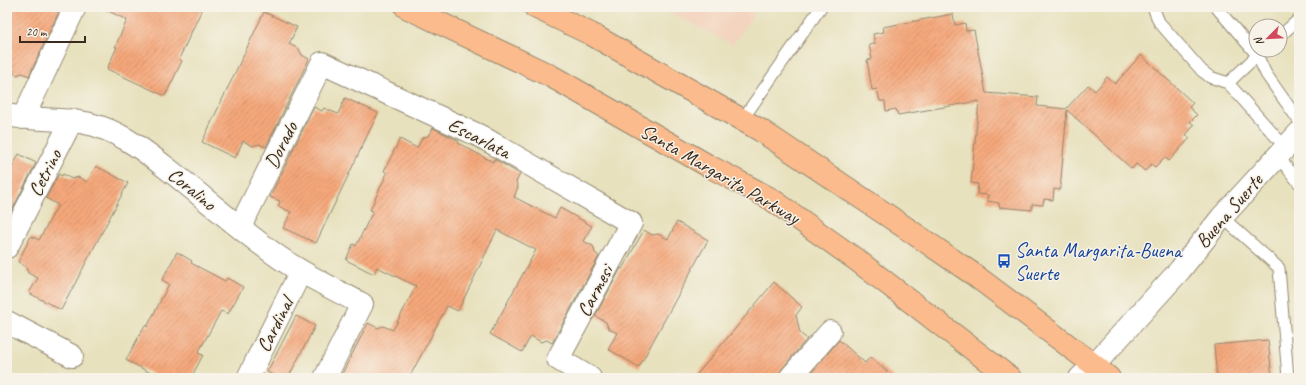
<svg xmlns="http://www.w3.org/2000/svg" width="1306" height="385" font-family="Caveat,sans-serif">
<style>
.built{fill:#f3d4bf}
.building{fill:url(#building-hatch)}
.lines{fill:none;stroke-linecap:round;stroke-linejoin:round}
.service-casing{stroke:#91866e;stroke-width:13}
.minor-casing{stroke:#91866e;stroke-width:24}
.tertiary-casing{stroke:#91866e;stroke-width:24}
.primary-casing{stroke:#91866e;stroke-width:24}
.service{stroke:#fff;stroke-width:11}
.minor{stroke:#fff;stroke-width:22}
.tertiary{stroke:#fff;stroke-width:22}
.primary{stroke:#fbbb8c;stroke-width:22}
.labels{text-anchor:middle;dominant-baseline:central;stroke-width:3;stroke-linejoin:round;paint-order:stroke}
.street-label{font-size:20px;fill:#3b2a1e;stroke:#f7f3e8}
.transit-label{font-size:20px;fill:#164399;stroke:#f7f3e8;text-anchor:start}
</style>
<defs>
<pattern id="building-hatch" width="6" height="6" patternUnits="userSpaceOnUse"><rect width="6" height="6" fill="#f6a87c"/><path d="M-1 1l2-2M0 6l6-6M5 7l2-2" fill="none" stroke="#c88965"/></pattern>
</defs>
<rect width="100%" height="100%" fill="#f7f3e8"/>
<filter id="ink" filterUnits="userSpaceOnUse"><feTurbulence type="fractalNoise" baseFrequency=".025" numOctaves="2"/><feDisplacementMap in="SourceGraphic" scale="8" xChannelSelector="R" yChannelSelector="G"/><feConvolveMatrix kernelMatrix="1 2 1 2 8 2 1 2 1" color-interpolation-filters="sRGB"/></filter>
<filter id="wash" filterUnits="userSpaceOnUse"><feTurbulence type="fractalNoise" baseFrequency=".012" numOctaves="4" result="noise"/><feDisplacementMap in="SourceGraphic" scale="16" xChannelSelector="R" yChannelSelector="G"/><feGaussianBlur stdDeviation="0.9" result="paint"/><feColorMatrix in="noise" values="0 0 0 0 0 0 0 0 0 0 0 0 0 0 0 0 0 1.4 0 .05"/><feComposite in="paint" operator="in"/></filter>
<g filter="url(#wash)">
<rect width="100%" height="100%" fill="#e7e1bd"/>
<path class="built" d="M660 7H758L733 45Z"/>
<g id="blocks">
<path class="building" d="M7 7H61L29 76 22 73 17 75 7 70Z
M100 7H203L179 59 182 61 165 96 107 69 117 47H115L127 20Z
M264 12 297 27 289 44 299 49 302 55 309 59 266 147 259 144 253 146 243 141 235 158 202 142Z
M953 14 955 25 965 23 966 31 974 30 986 93 1038 97 1037 106 1066 109 1088 85 1095 91 1107 77 1115 84 1141 55 1193 103 1189 107 1197 115 1190 122 1194 125 1186 135 1190 138 1169 161 1165 157 1155 167 1151 164 1145 171 1136 164 1132 169 1067 110 1060 190 1054 189 1053 200 1044 199 1043 205 1032 204V210L999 207V203L987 201 988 195 977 194 978 184 971 183 979 101 898 115 896 109 886 111 885 101H880L877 89 872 90 867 60 872 59 869 45 875 44 873 34 884 32 883 27Z
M345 98 378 113 316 243 283 228 291 212 278 206 280 201 270 197 314 107 322 111 324 108 338 114Z
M433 128 459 141 458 143 493 162 494 159 520 174 516 182 518 187 514 197 555 218 560 208 592 226 583 241 593 246 595 253 599 256 552 343 547 340 541 342 531 336 522 352 490 334 536 250 497 230 458 311 447 306 409 378H340L368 323 378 328 383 326 393 330 416 286 377 267 374 274 346 260 353 244 356 246 373 211 370 210 387 173 384 171 400 139 417 148 422 138 428 136Z
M19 154 36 163 7 220V177Z
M96 166 128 183 61 310 29 293 38 278 28 273 26 267 18 262 31 236 39 240 58 205 46 198 59 174 62 176 63 174 72 179 78 177 87 182Z
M677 222 708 240 639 367 608 349 617 333 608 328 606 322 595 316 621 268 622 269 644 230 652 235 658 234 668 239Z
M177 252 192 261 191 263 225 281 227 278 243 287 228 314 221 311 198 353 203 355 191 378H160L126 360 145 325 147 327 169 284 162 280Z
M774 282 802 307 796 315 800 333 807 339 781 370 778 378H694Z
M296 316 315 326 288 378H279L267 372Z
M839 340 865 363 870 357 895 378H807Z
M1268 340 1272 378H1217L1214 345Z"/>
</g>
</g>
<g filter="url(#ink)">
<use href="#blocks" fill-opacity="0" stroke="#91866e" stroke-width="1"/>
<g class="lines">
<defs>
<path id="service" d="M1153 7 1159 22 1202 71 1210 77 1228 83 1285 147
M1216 7 1257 55 1266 74 1299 121
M1280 36 1299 19
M1228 83 1263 50
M742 120 821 7
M1277 155 1299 183
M1222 217 1279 268 1288 378"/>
<path id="minor" d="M7 115C38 122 70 116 100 127 127 136 151 156 173 173 207 200 238 228 273 253 300 273 332 288 362 304L325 378
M23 118 75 7
M240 227 322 63 480 136 631 223 558 359 590 378
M7 247 72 120
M7 322 72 356
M248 378 301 271
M790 378 830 332"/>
<path id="tertiary" d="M1080 378 1094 365 1180 270 1222 217 1299 133"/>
<path id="primary" d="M406 7 551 76 707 165 771 199 858 261 1010 378
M535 7 591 34 760 130 887 215 973 274 1094 365 1109 378"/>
</defs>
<use href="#service" class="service-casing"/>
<use href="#minor" class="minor-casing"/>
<use href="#tertiary" class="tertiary-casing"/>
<use href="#primary" class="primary-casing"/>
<use href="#service" class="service"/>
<use href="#minor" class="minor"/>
<use href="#tertiary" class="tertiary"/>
<use href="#primary" class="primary"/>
</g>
</g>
<defs>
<symbol id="bus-bare" viewBox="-9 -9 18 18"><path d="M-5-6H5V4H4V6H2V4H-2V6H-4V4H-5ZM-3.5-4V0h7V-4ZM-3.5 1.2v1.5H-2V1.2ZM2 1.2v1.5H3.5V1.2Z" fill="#1a4fb4" stroke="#f7f3e8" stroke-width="2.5" paint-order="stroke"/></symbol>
</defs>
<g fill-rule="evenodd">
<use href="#bus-bare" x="994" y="251" width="20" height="20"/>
</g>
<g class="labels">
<g class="street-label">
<text transform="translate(479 138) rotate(27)">Escarlata</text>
<text transform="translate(281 145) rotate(-63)">Dorado</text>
<text transform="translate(45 173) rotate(-63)">Cetrino</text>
<text transform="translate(720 174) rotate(30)">Santa Margarita Parkway</text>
<text transform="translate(192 189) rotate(39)">Coralino</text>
<text transform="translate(1229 211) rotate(-49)">Buena Suerte</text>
<text transform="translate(595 291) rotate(-62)">Carmesi</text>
<text transform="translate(275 325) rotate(-63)">Cardinal</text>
</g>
<g class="transit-label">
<text x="1015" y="250">Santa Margarita-Buena<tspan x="1015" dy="23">Suerte</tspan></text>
</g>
</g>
<rect width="1306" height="385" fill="none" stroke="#f7f3e8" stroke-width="24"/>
<g transform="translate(1268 38) rotate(246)"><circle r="19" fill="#f7f3e8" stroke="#aca397"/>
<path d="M0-3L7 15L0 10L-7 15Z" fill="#d1495b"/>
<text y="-6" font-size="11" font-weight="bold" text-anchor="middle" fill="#3b2a1e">N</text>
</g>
<path d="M20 36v6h65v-6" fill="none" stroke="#3b2a1e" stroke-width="2"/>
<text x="26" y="36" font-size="12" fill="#3b2a1e" stroke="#f7f3e8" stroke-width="3" paint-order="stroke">20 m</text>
</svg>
